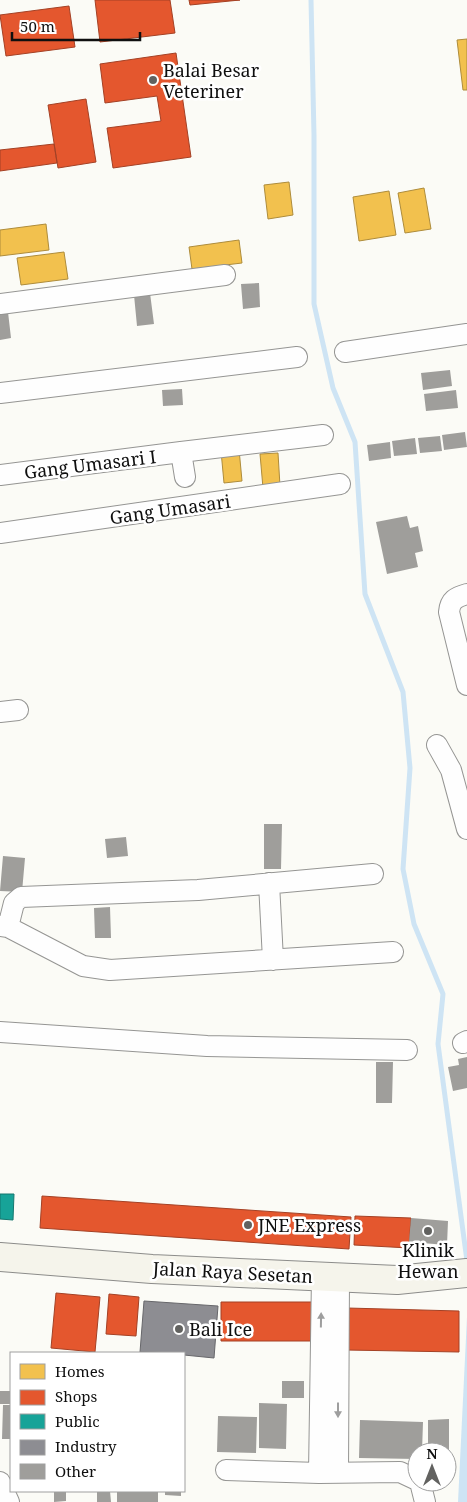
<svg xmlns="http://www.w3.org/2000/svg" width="467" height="1502" font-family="'Noto Serif',serif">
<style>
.water{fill:#cee4f4}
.homes{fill:#f2c14e;stroke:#ae8c3b}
.shops{fill:#e4572e;stroke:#a44125}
.public{fill:#17a398;stroke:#15776f}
.industry{fill:#8d8d92;stroke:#67676b}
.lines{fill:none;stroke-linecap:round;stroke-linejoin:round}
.stream{stroke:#cee4f4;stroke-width:5}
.building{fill:#9f9e9b}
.street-casing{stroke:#959593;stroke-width:22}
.secondary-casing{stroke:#8c8c8a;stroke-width:30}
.street{stroke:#fefefe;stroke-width:20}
.secondary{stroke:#f5f4eb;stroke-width:28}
.oneway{fill:#9e9e9e}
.poi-dot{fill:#626260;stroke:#fff;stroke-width:2}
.labels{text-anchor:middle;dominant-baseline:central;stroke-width:5;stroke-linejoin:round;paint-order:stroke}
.poi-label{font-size:18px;fill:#0f0f0f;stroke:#fff;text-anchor:start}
.street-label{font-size:18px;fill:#0f0f0f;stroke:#fff}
</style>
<rect width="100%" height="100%" fill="#fbfbf6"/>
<path class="water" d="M467 1317V1502H458Z"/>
<path class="homes" d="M467 39V90H463L457 40Z
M289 182 293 215 268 219 264 185Z
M424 188 431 229 405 233 398 193Z
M389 191 396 235 359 241 353 197Z
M46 224 49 250 0 256V230Z
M239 240 242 263 192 269 189 247Z
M64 252 68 279 21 285 17 258Z
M239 449 242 481 224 483 221 451Z
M278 453 280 486 263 488 260 454Z"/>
<path class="shops" d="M95 0H170L175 33 100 42Z
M189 0H240L190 5Z
M69 6 75 47 6 56 0 15Z
M176 53 191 157 113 168 107 128 161 121 157 96 105 103 100 64Z
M86 99 96 162 58 168 48 105Z
M54 144 57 163 0 171V150Z
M42 1196 351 1217 349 1249 40 1228Z
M355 1216 411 1218 409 1248 354 1245Z
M56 1293 100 1297 95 1352 51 1348Z
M109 1294 139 1297 136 1336 106 1334Z
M221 1302H316V1341H221Z
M347 1308 459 1311V1352L346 1350Z"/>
<path class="public" d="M0 1194H14L13 1220 0 1219Z"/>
<path class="industry" d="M144 1301 218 1306 214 1358 184 1355V1353L140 1352Z"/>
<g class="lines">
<path class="stream" d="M311 0 314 135V304L333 388 355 442 365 594 403 692 410 768 403 869 414 924 443 994 438 1044 467 1261"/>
</g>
<path class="building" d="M259 283 260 307 243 309 241 284Z
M150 293 154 324 137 326 134 295Z
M8 312 11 338 0 340V313Z
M450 370 452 386 423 390 421 373Z
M182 389 183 405 163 406 162 390Z
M456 390 458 408 426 411 424 394Z
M465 432 467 447 444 450 442 435Z
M440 436 442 451 420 453 418 438Z
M415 438 417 454 394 456 392 441Z
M390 442 391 458 369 461 367 445Z
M407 516 410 528 418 526 423 551 415 553 418 567 387 574 376 522Z
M264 824H282L281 869H264Z
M126 837 128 856 107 858 105 839Z
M3 856 25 858 22 892 0 891Z
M110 907 111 938H95L94 908Z
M467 1057V1088L453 1091 448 1067 459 1065 458 1059Z
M376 1062H393L392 1103H376Z
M411 1218 448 1221 447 1245 409 1242Z
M282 1381H304V1398H282Z
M0 1391H11V1404H0Z
M259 1403 287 1404 286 1449 259 1448Z
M3 1405H11V1439H2Z
M218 1416 257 1417 256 1453 217 1452Z
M449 1419V1454L428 1452V1420Z
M360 1420 423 1422 422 1452H417V1459L359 1458Z
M54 1491H66V1501L54 1502Z
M97 1491H110L111 1502H97Z
M117 1491H158V1502H117Z
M165 1491H181V1496L165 1495Z"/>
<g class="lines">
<defs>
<path id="street" d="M0 304 225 275
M345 352 467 334
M0 393 297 357
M181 452 323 435
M0 475 181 452 185 477
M0 533 340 484
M467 594C456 597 450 600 449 612L467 685
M0 712 18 710
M437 745 451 770 467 829
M269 883 273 960
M0 926 8 927 83 966 110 970 393 952
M8 927 14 903 21 897 198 890 373 874
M0 1032 207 1046 407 1050
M463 1043 467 1041
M226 1470 319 1473 400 1472 417 1480
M338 1472 339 1277
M319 1473 322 1276
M0 1482 9 1502
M420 1482 425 1502"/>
<path id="secondary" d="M0 1257 152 1269 397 1280 467 1273"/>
</defs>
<use href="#street" class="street-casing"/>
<use href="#secondary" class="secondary-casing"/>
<use href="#street" class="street"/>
<use href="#secondary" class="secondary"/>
</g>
<defs><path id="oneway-solid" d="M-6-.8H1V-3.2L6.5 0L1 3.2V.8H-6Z" transform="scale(1.25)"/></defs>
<g class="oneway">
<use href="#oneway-solid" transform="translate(321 1320) rotate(-89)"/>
<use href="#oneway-solid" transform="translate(338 1410) rotate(90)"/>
</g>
<g class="poi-dot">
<circle cx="153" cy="80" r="5"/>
<circle cx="248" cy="1225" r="5"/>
<circle cx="428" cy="1231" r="5"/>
<circle cx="179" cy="1329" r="5"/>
</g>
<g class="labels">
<g class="poi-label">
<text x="163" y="70">Balai Besar<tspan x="163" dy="21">Veteriner</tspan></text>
<text x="258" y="1225">JNE Express</text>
<text x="428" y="1250" text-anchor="middle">Klinik<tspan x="428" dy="21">Hewan</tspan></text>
<text x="189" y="1329">Bali Ice</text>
</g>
<g class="street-label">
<text transform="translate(90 464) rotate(-7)">Gang Umasari I</text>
<text transform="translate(170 509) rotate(-8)">Gang Umasari</text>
<text transform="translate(233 1272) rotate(3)">Jalan Raya Sesetan</text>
</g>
</g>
<rect x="10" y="1352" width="175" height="140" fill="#ffffff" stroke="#9f9f9f"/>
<rect x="20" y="1364" width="25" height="15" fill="#f2c14e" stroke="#9f9f9f"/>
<text x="55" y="1377" font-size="15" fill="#0f0f0f">Homes</text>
<rect x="20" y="1390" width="25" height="15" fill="#e4572e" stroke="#9f9f9f"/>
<text x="55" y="1402" font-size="15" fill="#0f0f0f">Shops</text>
<rect x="20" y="1414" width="25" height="15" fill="#17a398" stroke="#9f9f9f"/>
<text x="55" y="1427" font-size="15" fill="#0f0f0f">Public</text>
<rect x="20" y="1440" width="25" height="15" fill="#8d8d92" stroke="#9f9f9f"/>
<text x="55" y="1452" font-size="15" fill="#0f0f0f">Industry</text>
<rect x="20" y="1464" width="25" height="15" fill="#9f9e9b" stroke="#9f9f9f"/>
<text x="55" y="1477" font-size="15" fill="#0f0f0f">Other</text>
<g transform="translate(432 1467)"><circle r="24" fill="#ffffff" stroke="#9f9f9f"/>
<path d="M0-4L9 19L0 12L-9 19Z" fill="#626260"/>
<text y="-8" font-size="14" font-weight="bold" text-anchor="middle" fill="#0f0f0f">N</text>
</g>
<path d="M12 32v8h128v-8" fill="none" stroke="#0f0f0f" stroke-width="2.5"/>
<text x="20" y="32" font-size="15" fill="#0f0f0f" stroke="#ffffff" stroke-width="4" paint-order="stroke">50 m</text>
</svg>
